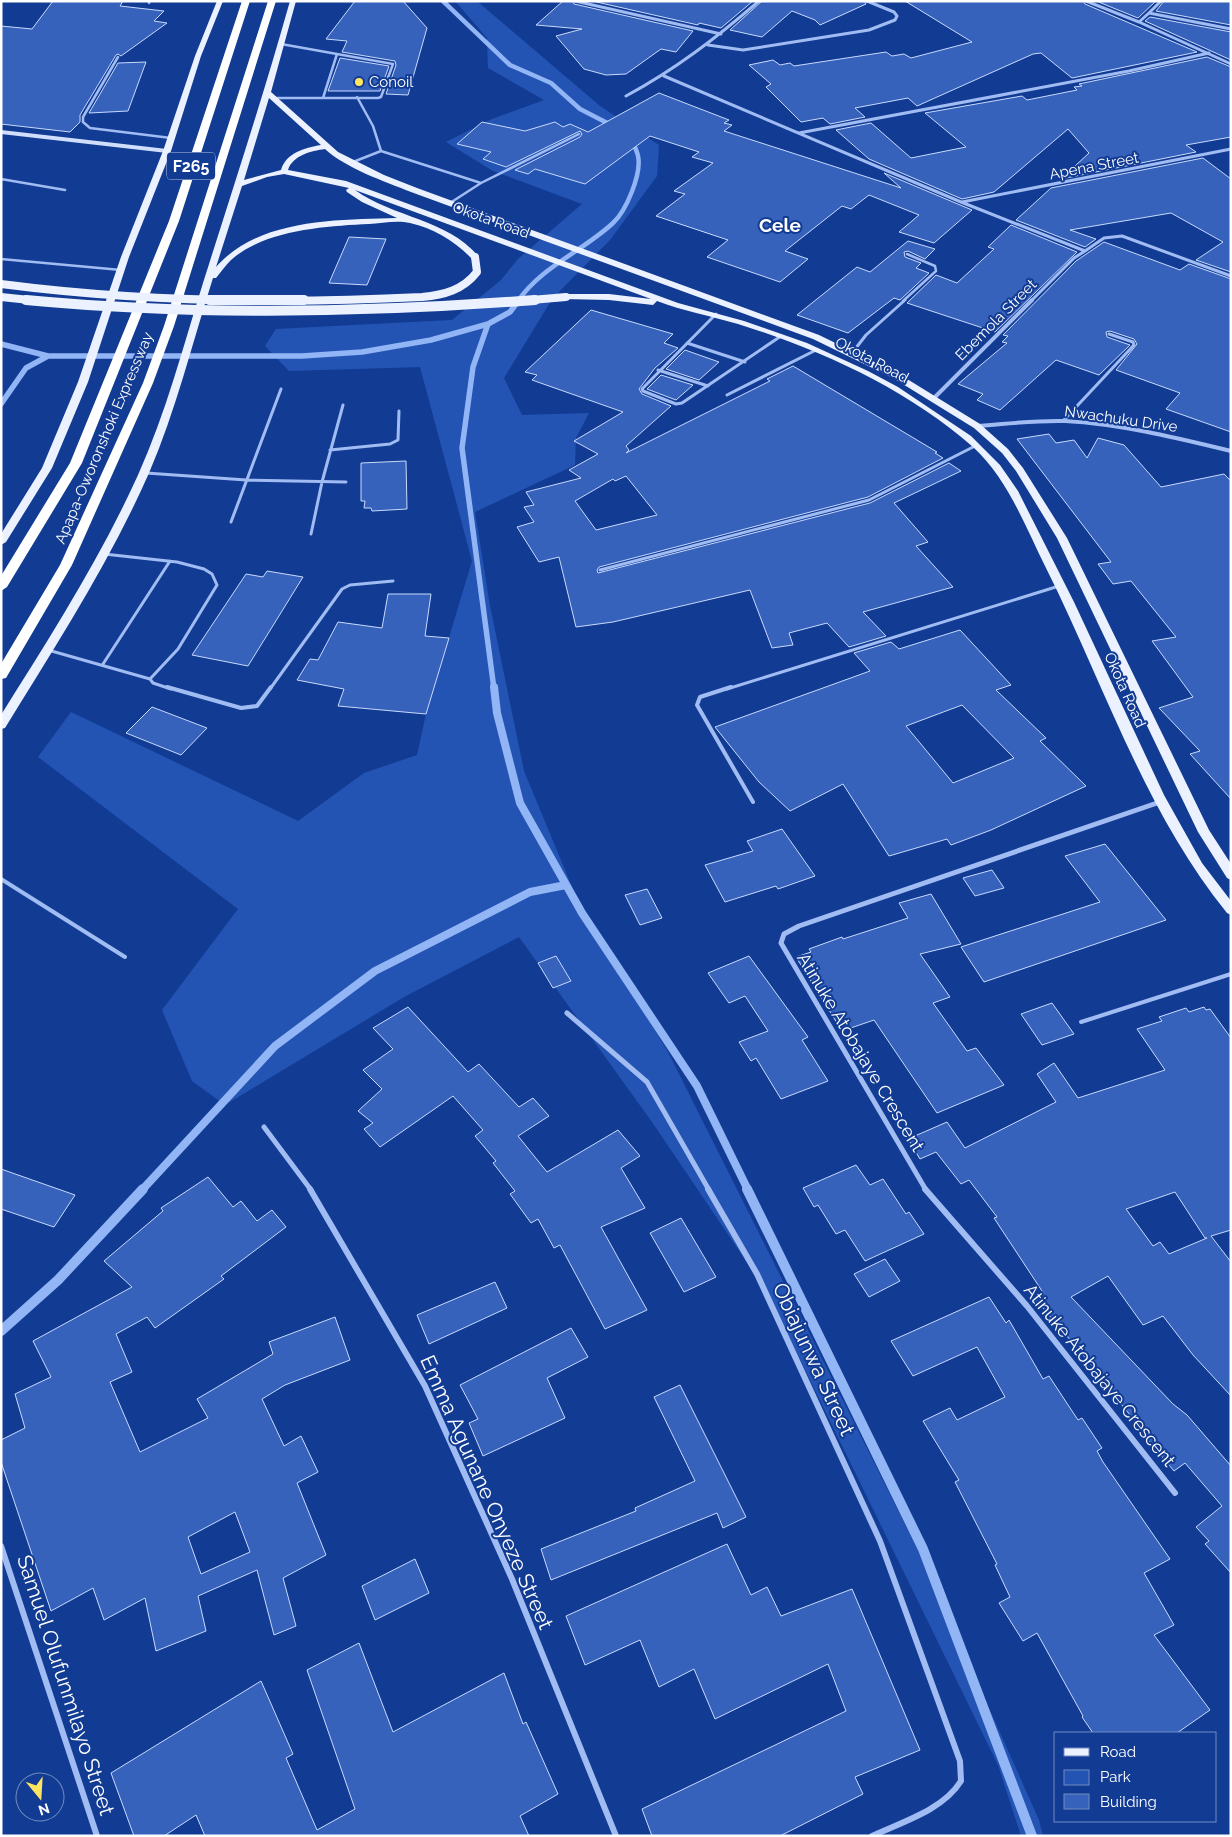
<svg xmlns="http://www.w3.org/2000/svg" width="1232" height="1837" font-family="Raleway,sans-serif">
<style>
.green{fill:#2454b3}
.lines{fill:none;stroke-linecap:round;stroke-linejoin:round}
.stream-far3{stroke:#92b5f6;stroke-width:4.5}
.stream-far2{stroke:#92b5f6;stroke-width:5.5}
.stream-far1{stroke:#92b5f6;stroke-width:8}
.stream{stroke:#92b5f6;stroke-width:10}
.building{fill:#3662bb;stroke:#c8dafd;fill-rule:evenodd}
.service-far2{stroke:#a1bcf3;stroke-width:2.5}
.service-far1{stroke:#a1bcf3;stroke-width:3}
.service{stroke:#a1bcf3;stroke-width:4}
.minor-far3{stroke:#a1bcf3;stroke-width:3}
.minor-far2{stroke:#a1bcf3;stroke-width:4}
.minor-far1{stroke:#a1bcf3;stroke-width:5}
.minor{stroke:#a1bcf3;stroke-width:6}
.secondary{fill:#d0defc;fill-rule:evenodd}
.primary{fill:#ecf1ff;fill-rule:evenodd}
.motorway{fill:#fff;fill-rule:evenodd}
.primary-bridge-far1{stroke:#ecf1ff;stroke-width:8}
.primary-bridge{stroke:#ecf1ff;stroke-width:10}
.poi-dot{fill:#ffe462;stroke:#123c94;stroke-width:2}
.labels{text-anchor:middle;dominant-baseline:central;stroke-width:4;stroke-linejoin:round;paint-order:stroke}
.far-poi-label{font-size:15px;fill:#fff;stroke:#123c94;text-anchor:start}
.far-street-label{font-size:15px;fill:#fff;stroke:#123c94}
.shield{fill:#123c94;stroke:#b8c4df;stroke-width:1}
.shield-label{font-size:16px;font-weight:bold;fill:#fff}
.street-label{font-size:18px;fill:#fff;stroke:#123c94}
.far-district-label{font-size:19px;font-weight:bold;fill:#fff;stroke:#123c94}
.near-street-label{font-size:21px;fill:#fff;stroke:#123c94}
</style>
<rect width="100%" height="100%" fill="#123c94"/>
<path class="green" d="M455 1H477L600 106 659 145 657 176 610 240 552 299 504 378 522 415 589 413 576 438 575 465 475 512 490 606 524 771 582 911 667 1050 921 1556 1039 1820 1043 1836H1021L998 1765 767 1292 652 1122 519 937 404 997 225 1105 192 1081 162 1010 238 909 38 757 71 712 298 821 364 773 417 755 426 714 472 561 420 367 289 371 265 346 276 329 452 320 501 280 518 259 582 204 493 171 446 142 492 119 544 100 488 68 487 38Z"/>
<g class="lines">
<path class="stream-far3" d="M443 1 510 65 551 83 580 109 615 127
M518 301C541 267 583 251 613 223 626 211 642 174 638 156 637 150 633 144 631 138"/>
<path class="stream-far2" d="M488 324 473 367 462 448 494 689
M1 344 48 356
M1 404 26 368 48 356H302L362 352 431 340 488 324 510 312 519 300"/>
<path class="stream-far1" d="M494 687 497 713 520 803 582 913 697 1086 748 1190
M142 1190 275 1046 375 971 530 892 566 885"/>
<path class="stream" d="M747 1189 923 1549 1032 1836
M1 1331 58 1280 143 1189"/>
</g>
<path class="building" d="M53 1H123L120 6 164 11 154 21 167 23 121 56 118 54 116 55 80 115V122L70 132 1 124V26L32 29Z
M355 1H403L427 28 408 95 386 94 396 65 395 61 342 52 347 41 326 39Z
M563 1H572L574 4 693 31 676 52 661 49 626 74 606 75 584 69 556 36 582 29 536 25Z
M592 1H753L721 28 699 23 698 25Z
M762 1H864L866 4 820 25 815 20 792 11 762 37 730 30Z
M905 1H1083L1085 4 1197 52 1072 78 1041 53 1033 54 917 106 908 98 855 108 865 117 830 124 823 118 801 122 766 87 771 84 749 65 773 60 780 65 790 63 794 66 886 52 892 56 904 54 911 58 972 42Z
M1096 1H1156L1138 18Z
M1164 1H1231V25L1156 11Z
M1150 17 1231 32V60L1145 21Z
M1207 57 1231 67V137L1186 145 1196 152 1061 179 1089 153 1068 129 994 192 962 199 869 159 836 130 871 123 911 158 966 147 925 113 1022 96 1027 100 1077 90 1074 87 1082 86 1079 84Z
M340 58 389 66 380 91H328Z
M146 62 128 111 89 113 118 63Z
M659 93 729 120 724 123 732 125 724 131 901 188 884 173 972 210 934 243 899 232 919 215 869 195 851 209 842 206 785 251 808 259 780 282 707 257 728 240 656 216 685 194 674 191 713 163 692 157 699 152 650 136 585 184 535 169 528 174 515 170 580 137 582 134 580 131 506 167 483 159 491 152 457 144 482 122 525 131 555 122 563 127 570 124 588 132Z
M1203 158 1231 179V272L1196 260 1223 242 1171 213 1070 230 1096 239 1085 247 1016 220 1051 188Z
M1011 225 1077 252 995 332 907 303 936 275 957 283 994 249 988 247Z
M349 237 386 239 367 285 329 283Z
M908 241 935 249 925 259 908 251 904 252 905 257 921 263 916 268 929 273 900 300 894 298 848 333 797 315 857 267 870 272Z
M1104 242 1180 270 1189 264 1231 279V432L1166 409 1180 393 1116 370 1137 344 1134 339 1110 331 1106 332 1107 337 1130 345 1099 375 1056 360 1000 410 977 400 983 394 958 384 1007 343 1002 342 1008 336 1003 335 1076 261Z
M591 310 673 334 664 343 678 348 655 368 639 389 642 394 671 406 626 446 629 450 626 453 770 381 767 379 793 366 937 452 935 453 943 458 868 497 599 567 597 570 598 573 870 503 949 463 961 471 894 503 928 542 916 546 953 587 863 612 886 636 849 647 827 623 789 633 793 645 772 648 750 590 613 622 576 627 559 557 539 562 517 527 534 522 524 507 534 505 526 492 581 478 569 470 598 454 574 441 623 412 532 380 537 375 525 372ZM626 476 657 515 596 530 575 501 613 479 615 481Z
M685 350 719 362 699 380 666 369Z
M661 375 693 385 676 400 647 389Z
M1049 434 1056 443 1074 440 1087 458 1098 438 1124 445 1161 487 1224 474 1231 481V799L1190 754 1200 751 1159 708 1193 697 1152 641 1176 637 1131 581 1113 584 1098 564 1111 562 1017 439Z
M406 461 407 509 372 511 371 508H364L365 501H361V463Z
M267 571 303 577 248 666 192 655 246 574 263 577Z
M388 594H431L425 636 449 638 426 714 338 706 344 689 297 680 310 659 318 660 338 622 382 628Z
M960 630 1011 685 996 690 1046 738 1040 741 1086 786 991 830 951 845 947 839 889 856 843 784 790 811 759 782 715 727 870 671 854 653 891 642 899 649ZM962 705 1014 758 953 783 906 726Z
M152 707 207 728 181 755 126 733Z
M782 829 815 876 778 889 776 886 725 902 705 865 753 851 747 841Z
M1105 844 1166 920 984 982 961 947 1100 902 1065 856Z
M992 870 1004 888 975 896 963 878Z
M647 889 662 918 640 925 625 895Z
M931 894 961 944 920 954 950 997 933 1003 967 1051 976 1048 1004 1085 937 1113 874 1020 842 1031 796 957 811 952 809 949 842 937 843 939 908 918 899 903Z
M556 956 571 981 553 988 538 963Z
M749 956 808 1037 802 1040 828 1081 781 1099 756 1058 751 1061 739 1042 768 1031 745 996 729 1003 708 973Z
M1052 1003 1074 1034 1042 1045 1021 1014Z
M408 1007 468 1072 479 1064 519 1107 533 1098 549 1116 518 1136 547 1172 618 1130 640 1156 621 1168 645 1208 601 1227 647 1310 605 1329 560 1245 554 1248 538 1219 531 1223 510 1194 515 1191 493 1163 496 1161 475 1136 483 1130 453 1096 380 1147 364 1129 373 1123 358 1111 382 1089 363 1070 393 1049 373 1028Z
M1204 1007 1206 1010 1210 1009 1231 1038V1230L1211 1236 1231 1262V1396L1193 1355 1163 1316 1143 1325 1108 1276 1071 1297 1173 1404 1187 1415 1231 1466V1573L1205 1544 1209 1541 1196 1527 1222 1506 1185 1463 1174 1471 1138 1428 1140 1427 1093 1370 1095 1369 1036 1300 1044 1294 994 1218 997 1217 969 1180 961 1184 936 1152 920 1159 908 1139 947 1122 965 1148 1056 1102 1037 1074 1054 1063 1078 1098 1165 1070 1137 1029 1162 1021 1159 1017 1186 1008 1189 1012ZM1175 1192 1205 1238H1207L1169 1254 1160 1242 1153 1246 1126 1209Z
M856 1165 870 1185 883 1179 906 1214 909 1212 924 1234 865 1261 845 1230 836 1234 818 1205 814 1207 803 1188Z
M1 1169 75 1195 54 1227 1 1209Z
M208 1177 233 1207 241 1201 257 1221 272 1210 286 1227 221 1276 224 1279 155 1328 147 1317 116 1334 132 1372 110 1382 140 1452 208 1418 197 1399 273 1354 269 1342 335 1317 350 1360 285 1385 262 1399 284 1446 301 1436 318 1472 297 1483 326 1555 283 1578 296 1626 274 1635 257 1570 198 1596 206 1631 156 1651 145 1598 104 1620 93 1588 51 1611 1 1462V1440L25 1428 15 1394 51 1377 33 1341 132 1287 104 1261 163 1211 161 1208ZM235 1512 250 1552 201 1574 188 1537Z
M681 1218 716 1277 684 1292 650 1233Z
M885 1259 900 1281 869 1297 854 1274Z
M495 1282 507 1308 429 1344 417 1315Z
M989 1297 1006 1323 1009 1320 1043 1379 1049 1376 1078 1420 1082 1418 1102 1448 1097 1451 1103 1462 1170 1559 1144 1573 1174 1625 1154 1635 1210 1710 1177 1733H1093L1082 1717 1083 1716 1037 1633 1023 1641 999 1603 1010 1597 995 1565 997 1564 955 1482 959 1480 923 1421 950 1408 957 1420 1005 1397 977 1347 913 1376 891 1341Z
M571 1328 588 1357 547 1378 565 1418 483 1456 469 1423 478 1419 460 1385Z
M680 1385 746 1517 723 1528 717 1513 551 1580 541 1549 636 1511 635 1508 695 1481 654 1397Z
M727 1544 751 1595 767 1587 781 1616 852 1589 920 1750 855 1777 863 1794 780 1836H652L642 1809 846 1711 828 1664 715 1719 694 1669 659 1687 640 1640 585 1665 566 1616Z
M415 1559 429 1593 375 1620 362 1586Z
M359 1643 393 1732 504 1673 523 1724 526 1722 558 1794 520 1816 529 1836H205L196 1815 164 1836H134L111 1773 261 1681 293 1754 286 1758 317 1830 355 1809 307 1670Z"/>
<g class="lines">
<path class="service-far2" d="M149 3 150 1
M118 57 83 117V122L90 128 171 138
M357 97 373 126 381 151 481 183 450 203
M275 98H378L381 97 393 64 281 44
M323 98 337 54
M353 162 381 151
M1 179 65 190
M481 183 579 134
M1 259 121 270
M903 301 936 271 935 266 907 254"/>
<path class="service-far1" d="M716 314 642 389 643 391 676 404 682 403 781 336
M687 343 745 362
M852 353 866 335 905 300
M658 370 708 386
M727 395 816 350
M1063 421 1134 345 1133 342 1109 334
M330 450 390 444 398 440 399 411
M146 473 246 480 346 482
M231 522 281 389
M311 534 322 482 343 405
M600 570 869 500 977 445
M48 650 150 679 178 649 217 585 212 574 204 569 177 562 104 554
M103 664 170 561
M150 679 153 683 171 689
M270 689 342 589 350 585 393 581
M727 689 1059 586"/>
<path class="service" d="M167 687 241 708 257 706 271 687
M731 687 700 697 697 705 753 802
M1 879 125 957
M1081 1022 1231 974"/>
<path class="minor-far3" d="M575 1 721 34
M1086 1 1139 22 1231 64
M1149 13 1161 1
M1139 22 1149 13 1231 29
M708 45 743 50 869 30 895 20 897 16 894 12 867 1
M664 76 961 202 1085 251 1074 258 1031 301
M626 96C676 69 716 38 759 1
M799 133 1129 71 1209 53
M962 202 1231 149
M1085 251 1104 238 1122 236 1231 276"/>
<path class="minor-far2" d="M934 398 1032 300
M977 426C1006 424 1036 420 1065 421 1121 424 1177 438 1231 451"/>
<path class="minor-far1" d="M567 1013 647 1082 709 1190
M264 1127 311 1190
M926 1190 781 943 784 934 799 926 1160 802"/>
<path class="minor" d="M310 1189 425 1386 512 1579 616 1836
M708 1189 757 1274 880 1541 960 1761 961 1781C943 1810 902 1822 872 1836
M925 1189 1027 1306 1175 1493
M1 1546 97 1836"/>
<path class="secondary" d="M1 130 167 149 170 151 167 153 1 134Z"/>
<path class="primary" d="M217 1H223L201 56 171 151 129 257 88 382 52 468 6 542 1 545V534L42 468 78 382 121 257 163 151 195 56Z
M290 1H296L271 92 338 152 384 175 417 188 819 335 899 374 980 424 1008 449 1023 468 1067 538 1209 830 1231 864V880L1227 878 1198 832 1057 538 1016 471 1002 453 974 428 893 378 813 339 411 192C384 181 347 169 325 149 311 151 293 155 288 170L346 181 678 303 744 321 807 343 868 371 898 387 971 436 1000 465 1018 491 1074 602 1164 795 1202 863 1231 901V915L1227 913C1145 812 1104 684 1046 568 1025 526 1008 479 973 447 907 389 821 350 738 324 711 316 683 311 657 301L653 305 609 300 563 299 562 297 566 294H609L651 299 355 190C394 218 448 219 479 257L472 259C456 242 434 228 410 223 398 220 381 223 369 224 326 226 264 230 231 260 225 266 221 272 216 278H213C192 344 176 410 149 473 110 562 56 645 5 728L1 729V715C50 637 100 559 138 475 166 413 183 347 203 283 233 188 263 97 290 1ZM269 98 321 145C304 148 286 153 281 170L244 180ZM284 174 349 188 346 190 347 192 362 202 397 218C338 220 259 218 216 267L242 186 267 177Z"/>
<path class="motorway" d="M242 1H250L179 221 82 463 7 587 1 591V576L70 463 169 221Z
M268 1H276L174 326 153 383 72 565 6 678 1 679V664L60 565 143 383 164 326Z"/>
<path class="primary-bridge-far1" d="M1 284C140 302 282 304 422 297 444 295 463 290 477 272L475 257
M1 297 39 301
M520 301 566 297"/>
<path class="primary-bridge" d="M26 300C196 316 366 313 535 300
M209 300H304"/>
</g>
<circle class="poi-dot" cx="359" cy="82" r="5"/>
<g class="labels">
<g class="far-poi-label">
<text x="369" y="82">Conoil</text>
</g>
<g class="far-street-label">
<text transform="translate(1094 166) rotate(-11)">Apena Street</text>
<text transform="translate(491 220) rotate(20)">Okota Road</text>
<text transform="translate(996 320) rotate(-45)">Ebemola Street</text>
<text transform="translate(872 360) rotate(28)">Okota Road</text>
<text transform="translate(1121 419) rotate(8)">Nwachuku Drive</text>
<text transform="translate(104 438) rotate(-67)">Apapa-Oworonshoki Expressway</text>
<text transform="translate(1125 690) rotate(66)">Okota Road</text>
</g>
<rect class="shield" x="167" y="152.5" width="48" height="27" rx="4"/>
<g class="shield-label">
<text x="191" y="166">F265</text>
</g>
<g class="street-label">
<text transform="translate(861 1052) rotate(59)">Atinuke Atobajaye Crescent</text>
<text transform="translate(1100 1375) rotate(51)">Atinuke Atobajaye Crescent</text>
</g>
<g class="far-district-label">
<text x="780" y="225">Cele</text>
</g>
<g class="near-street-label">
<text transform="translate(814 1359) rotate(65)">Obiajunwa Street</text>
<text transform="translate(487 1492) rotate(66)">Emma Agunane Onyeze Street</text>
<text transform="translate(66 1685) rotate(72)">Samuel Olufunmilayo Street</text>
</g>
</g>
<rect width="1232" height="1837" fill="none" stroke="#ffffff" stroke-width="5"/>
<rect x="1054" y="1732" width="162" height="90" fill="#123c94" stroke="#718abf"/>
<rect x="1064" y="1748" width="25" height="8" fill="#ecf1ff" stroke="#718abf"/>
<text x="1100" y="1757" font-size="15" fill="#ffffff">Road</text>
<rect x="1064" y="1770" width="25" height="15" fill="#2454b3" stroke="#718abf"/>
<text x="1100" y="1782" font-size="15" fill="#ffffff">Park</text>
<rect x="1064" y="1794" width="25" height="15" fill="#3662bb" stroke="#718abf"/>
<text x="1100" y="1807" font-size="15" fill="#ffffff">Building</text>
<g transform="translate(40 1797) rotate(162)"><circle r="24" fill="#123c94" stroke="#718abf"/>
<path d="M0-4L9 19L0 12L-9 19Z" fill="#ffe462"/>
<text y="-8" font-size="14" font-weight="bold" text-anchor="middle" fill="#ffffff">N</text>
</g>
</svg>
